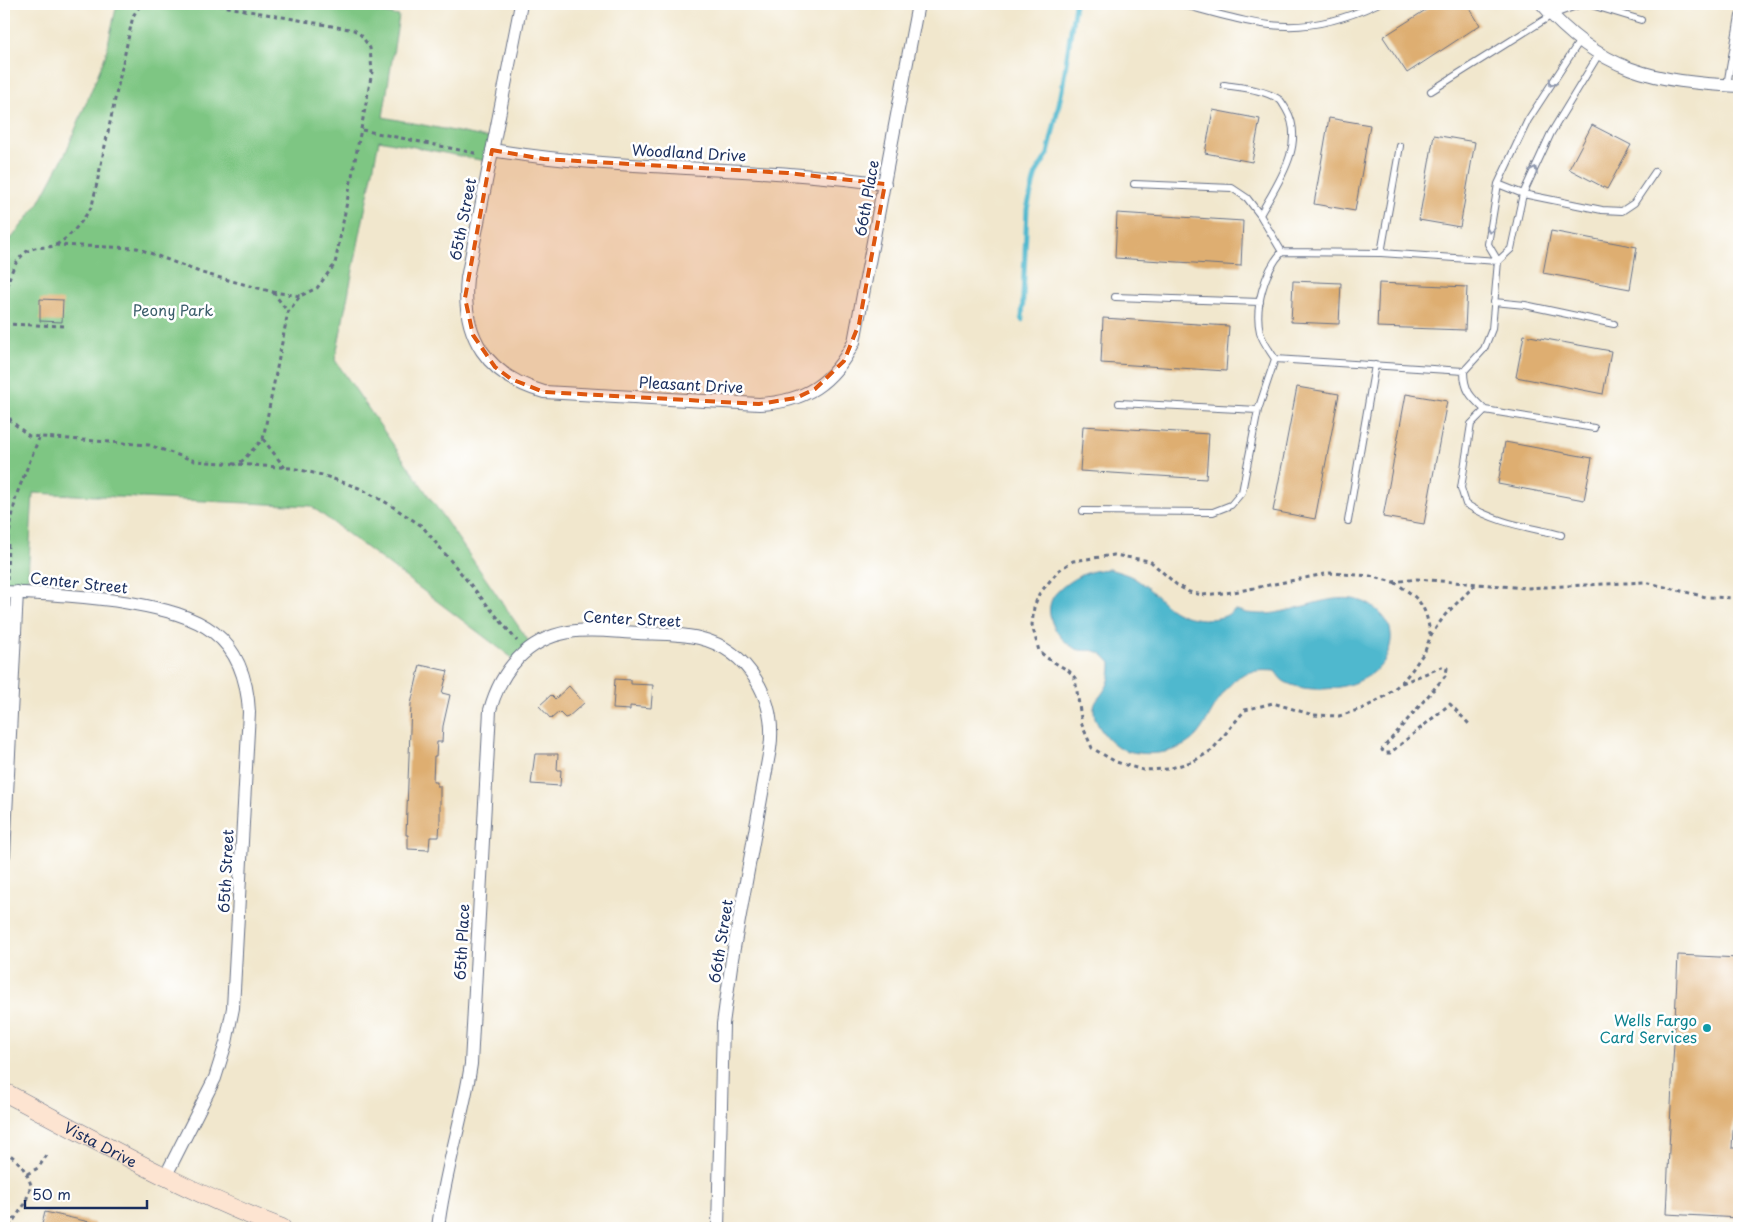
<svg xmlns="http://www.w3.org/2000/svg" width="1743" height="1232" font-family="'Playpen Sans',sans-serif">
<style>
.green{fill:#7ec683;stroke:#4c7a70}
.water{fill:#50b8ce;stroke:#367496}
.lines{fill:none;stroke-linecap:round;stroke-linejoin:round}
.stream{stroke:#50b8ce;stroke-width:5}
.building{fill:#deae71}
.lane-casing{stroke:#666f85;stroke-width:8}
.street-casing{stroke:#666f85;stroke-width:14}
.secondary-casing{stroke:#666f85;stroke-width:19}
.path{stroke:#666f85;stroke-width:3;stroke-dasharray:4 4;stroke-linecap:butt}
.lane{stroke:#fff;stroke-width:6}
.street{stroke:#fff;stroke-width:12}
.secondary{stroke:#fde4d1;stroke-width:18}
.oneway{stroke:#8d97ae}
.marked{fill:#de5710;fill-opacity:0.2;stroke:#de5710;stroke-width:4;stroke-dasharray:10 6;stroke-linejoin:round}
.culture-dot{fill:#0f9aa8;stroke:#fff;stroke-width:2}
.labels{text-anchor:middle;dominant-baseline:central;stroke-width:5;stroke-linejoin:round;paint-order:stroke}
.street-label{font-size:15px;fill:#1b2f5e;stroke:#fff}
.park-label{font-size:15px;fill:#395c69;stroke:#fff}
.culture-label{font-size:15px;fill:#0d838f;stroke:#fff;text-anchor:end}
</style>
<rect width="100%" height="100%" fill="#fff"/>
<filter id="ink" filterUnits="userSpaceOnUse"><feTurbulence type="fractalNoise" baseFrequency=".02" numOctaves="2"/><feDisplacementMap in="SourceGraphic" scale="10" xChannelSelector="R" yChannelSelector="G"/><feConvolveMatrix kernelMatrix="1 2 1 2 8 2 1 2 1" color-interpolation-filters="sRGB"/></filter>
<filter id="wash" filterUnits="userSpaceOnUse"><feTurbulence type="fractalNoise" baseFrequency=".0096" numOctaves="4" result="noise"/><feDisplacementMap in="SourceGraphic" scale="20" xChannelSelector="R" yChannelSelector="G"/><feGaussianBlur stdDeviation="1.12" result="paint"/><feColorMatrix in="noise" values="0 0 0 0 0 0 0 0 0 0 0 0 0 0 0 0 0 1.4 0 .05"/><feComposite in="paint" operator="in"/></filter>
<g filter="url(#wash)">
<rect width="100%" height="100%" fill="#f1e7cd"/>
<path class="green" d="M117 4H333L399 16 383 117 494 139 490 162 379 140 335 360 532 646 515 660 311 506 33 493 27 593 4 592 6 493H4V234L11 239 39 203 66 152 105 57Z"/>
<path class="water" d="M1109 569C1118 572 1129 574 1137 580 1161 595 1164 613 1195 618 1204 620 1217 619 1225 616 1228 615 1232 611 1235 610 1238 610 1243 612 1246 613 1257 614 1268 615 1280 612 1314 606 1353 583 1382 615 1392 626 1393 637 1389 650 1380 687 1314 698 1285 682 1281 680 1278 675 1275 671 1261 670 1245 670 1235 680 1217 696 1210 720 1196 736 1179 755 1141 758 1120 748 1109 742 1095 726 1094 712 1093 701 1100 698 1105 689 1110 682 1111 672 1111 663 1093 641 1086 657 1071 646 1054 635 1040 608 1058 591 1073 577 1088 570 1109 569Z"/>
<g class="lines">
<path class="stream" d="M1022 320 1027 209 1036 173 1048 154 1062 90 1075 4"/>
</g>
<g id="blocks">
<path class="building" d="M1435 4H1467L1480 25 1407 73 1383 37Z
M1213 110 1260 119 1252 162 1205 153Z
M1329 118 1370 125 1355 211 1314 204Z
M1592 125 1631 145 1607 189 1569 169Z
M1434 135 1475 142 1460 227 1419 220Z
M1117 213 1243 221 1241 266 1115 258Z
M1551 231 1637 247 1630 289 1543 273Z
M1293 281 1341 283 1339 324 1291 322Z
M1379 283 1467 287 1465 330 1377 327Z
M40 299 63 300 62 322 40 321Z
M1103 318 1229 326 1226 371 1101 363Z
M1524 335 1611 351 1603 394 1516 377Z
M1297 387 1339 394 1315 519 1273 511Z
M1406 394 1447 401 1424 524 1383 517Z
M1083 426 1209 434 1206 479 1080 471Z
M1505 442 1592 458 1584 500 1498 484Z
M420 665 448 671 442 693 450 695 443 726 442 742H437L436 756H434L433 782H437V786H440V820L439 837H430L429 850 408 849V835H406L411 704Z
M615 679 631 680V684L653 685 651 708 630 706V710L613 709Z
M569 686 584 703 568 717 565 718 559 712 551 719 539 706 551 695 555 699Z
M535 754H558L557 770H561L560 786 531 784Z
M1678 955 1739 958V1098H1735L1732 1148H1739V1218L1666 1214Z
M45 1212 94 1223V1228H41Z"/>
</g>
</g>
<g filter="url(#ink)">
<use href="#blocks" fill-opacity="0" stroke="#666f85" stroke-width="1"/>
<g class="lines">
<defs>
<path id="lane" d="M1180 4C1259 25 1298 41 1377 4
M1588 4 1641 20
M1579 42 1528 120 1498 184 1488 244 1498 261 1492 329 1484 349 1464 371C1464 391 1471 397 1485 410L1594 428
M1224 85C1242 88 1264 89 1280 100 1282 102 1284 106 1286 109 1307 144 1277 184 1260 215
M1727 85 1739 16
M1431 91 1552 15 1581 4
M1134 184 1232 188 1247 198 1260 215 1282 252
M1498 184 1523 194 1602 210 1622 211 1634 203 1655 172
M1381 253 1498 261 1511 249 1523 194 1551 133 1599 54
M1115 297 1260 302
M1494 302 1525 305 1614 324
M1275 359 1464 371
M1119 403 1258 410
M1485 410 1471 424 1461 488 1466 504C1495 523 1528 527 1561 535
M1083 511 1213 512 1231 505 1242 492 1258 410 1275 359C1270 351 1262 341 1260 332 1254 307 1265 270 1282 252L1381 253 1400 146
M1348 521 1375 365"/>
<path id="street" d="M521 4 467 278C461 336 487 376 544 392L759 404C805 402 833 383 854 342L918 4
M1542 4C1600 71 1654 82 1739 86
M492 150C622 172 754 165 885 184
M4 592C46 594 88 596 130 603 199 615 245 633 249 712L233 1008 226 1043 215 1078 165 1177
M4 855 17 592
M438 1228C444 1173 463 1119 471 1064L490 710C501 670 527 639 569 632 591 628 616 632 638 633 658 634 679 633 699 638 749 650 777 700 770 749L732 959 723 1024 718 1228"/>
<g id="secondary">
<path id="s1" d="M4 1092C95 1140 185 1191 282 1228"/>
</g>
</defs>
<use href="#lane" class="lane-casing"/>
<use href="#street" class="street-casing"/>
<use href="#secondary" class="secondary-casing"/>
<path class="path" d="M211 4 354 30 361 35 370 48 372 72 335 264 317 288 300 296 288 312 263 439 242 461 234 465
M362 130 479 154
M55 245 137 248 202 273 273 292 300 296
M273 292 288 312
M4 324 67 326
M4 335C5 308 3 270 26 252 35 245 47 249 56 245 72 236 83 220 92 206L133 16 141 4
M4 403 11 421 29 436 149 445 195 461 292 468 322 475 359 488 387 503 422 526 517 641
M263 439 285 468
M7 580 8 540 16 496 39 438
M1394 582C1419 598 1426 604 1430 634
M1475 585 1445 615 1431 635 1425 651 1412 670 1401 683 1384 697 1364 708 1339 716 1313 715 1273 703 1245 710 1212 750 1194 761 1168 769 1143 770 1116 762 1092 748 1082 725 1075 678 1069 671 1047 658 1039 651 1032 625 1034 607 1039 594 1059 570 1073 561 1114 555 1150 561 1177 585 1189 592 1202 595 1234 592 1330 573 1370 576 1393 582 1417 579 1526 588 1645 582 1706 597 1739 598
M1402 683 1442 667 1447 668 1446 675 1385 746 1382 750 1384 753H1390L1450 704 1470 725
M4 1151C18 1159 26 1170 31 1185L25 1204 8 1228
M27 1174 38 1168 47 1155"/>
<use href="#lane" class="lane"/>
<use href="#street" class="street"/>
<use href="#secondary" class="secondary"/>
</g>
<defs><path id="oneway-chevron" d="M-2-3.5L2.5 0L-2 3.5" fill="none" stroke-width="1.6" stroke-linecap="round" stroke-linejoin="round" transform="scale(1.25)"/></defs>
<g class="oneway">
<use href="#oneway-chevron" transform="translate(1552 83) rotate(123)"/>
<use href="#oneway-chevron" transform="translate(1534 170) rotate(-65)"/>
<use href="#oneway-chevron" transform="translate(1490 230) rotate(99)"/>
</g>
</g>
<path class="marked" d="M492 150 544 159 788 173 885 184 859 324 844 361 815 389 796 398 759 404 544 392 511 379 495 367 473 335 465 298Z"/>
<circle class="culture-dot" cx="1707" cy="1028" r="5"/>
<g class="labels">
<g class="street-label">
<text transform="translate(689 152) rotate(3)">Woodland Drive</text>
<text transform="translate(866 198) rotate(-80)">66th Place</text>
<text transform="translate(462 219) rotate(-79)">65th Street</text>
<text transform="translate(691 384) rotate(3)">Pleasant Drive</text>
<text transform="translate(79 582) rotate(6)">Center Street</text>
<text transform="translate(632 618) rotate(3)">Center Street</text>
<text transform="translate(225 871) rotate(-87)">65th Street</text>
<text transform="translate(720 941) rotate(-81)">66th Street</text>
<text transform="translate(461 942) rotate(-87)">65th Place</text>
<text stroke="none"><textPath href="#s1" startOffset="110">Vista Drive</textPath></text>
</g>
<g class="park-label">
<text x="173" y="309">Peony Park</text>
</g>
<g class="culture-label">
<text x="1697" y="1019">Wells Fargo<tspan x="1697" dy="17">Card Services</tspan></text>
</g>
</g>
<rect width="1743" height="1232" fill="none" stroke="#fff" stroke-width="20"/>
<path d="M25 1200v8h122v-8" fill="none" stroke="#1b2f5e" stroke-width="2.5"/>
<text x="32" y="1200" font-size="15" fill="#1b2f5e" stroke="#ffffff" stroke-width="4" paint-order="stroke">50 m</text>
</svg>
